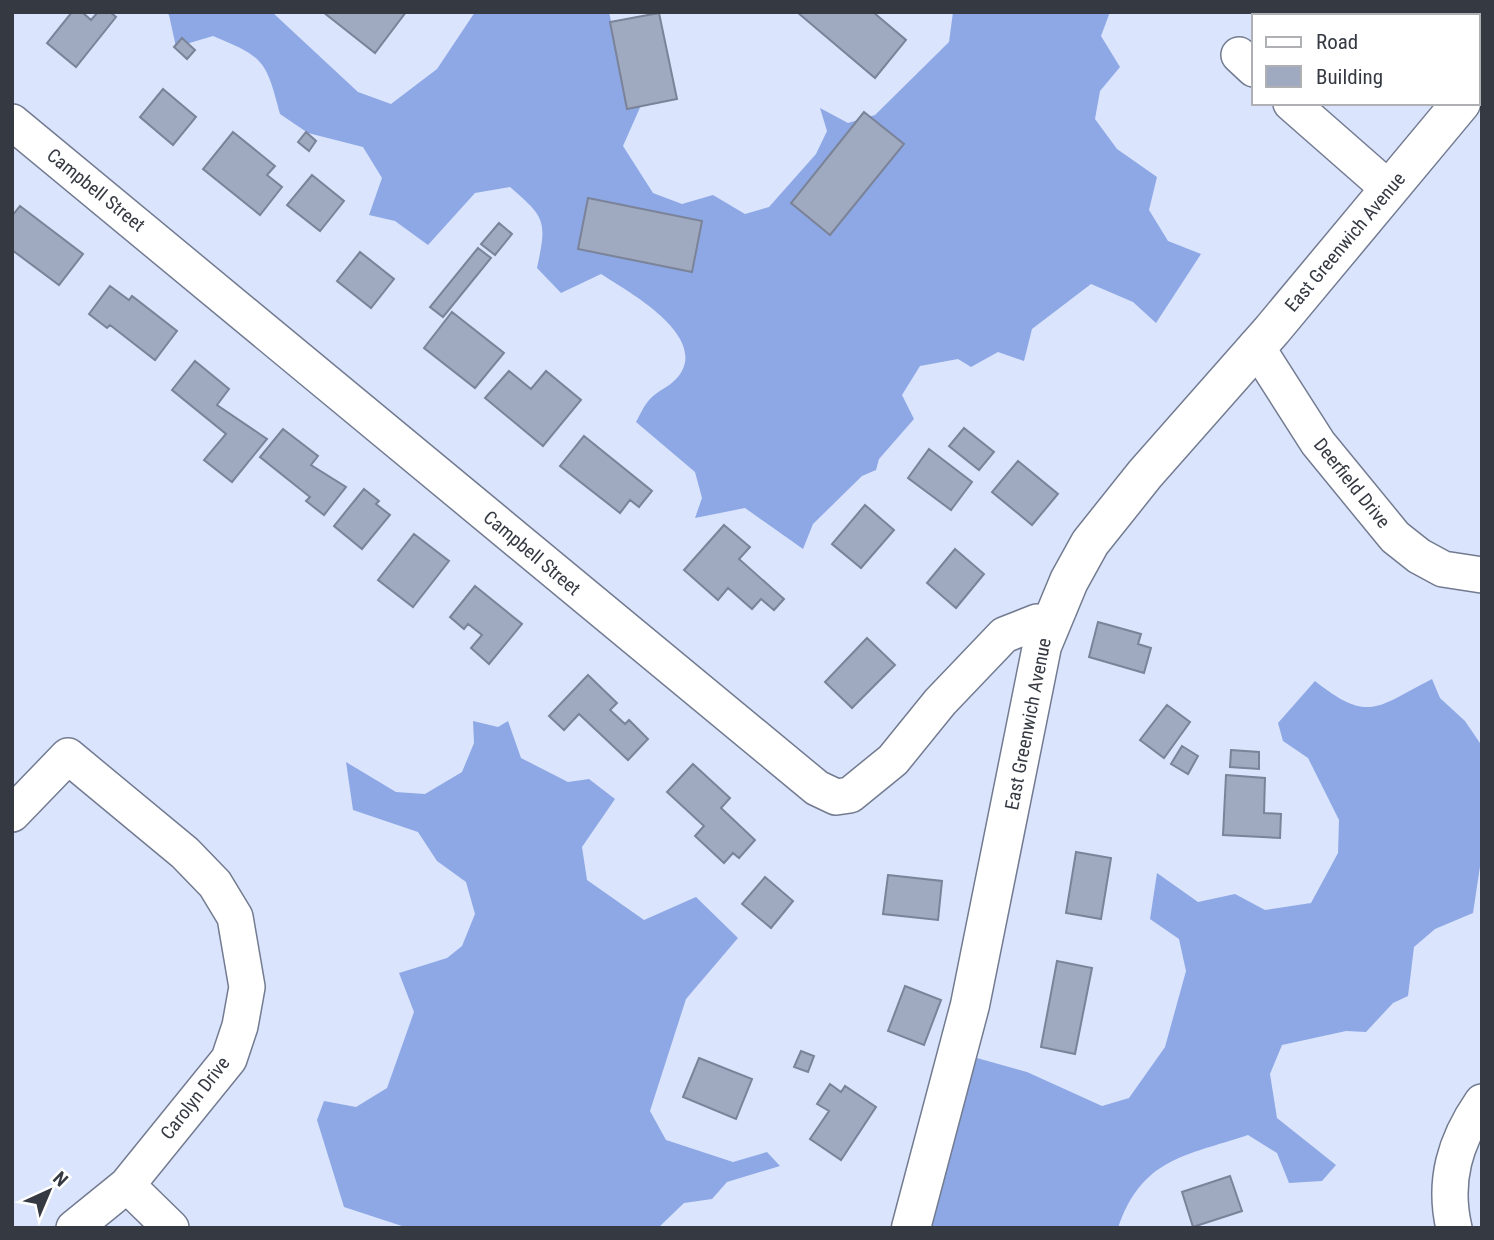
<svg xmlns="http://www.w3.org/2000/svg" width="1494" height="1240" font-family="'Roboto Condensed',sans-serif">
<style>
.forest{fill:#8ea8e6}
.building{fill:#9fa9bf;stroke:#7a8398;stroke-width:2}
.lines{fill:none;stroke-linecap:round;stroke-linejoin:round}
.street-casing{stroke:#727b90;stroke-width:38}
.secondary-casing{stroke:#727b90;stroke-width:41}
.street{stroke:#fff;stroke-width:35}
.secondary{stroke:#fff;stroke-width:38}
.labels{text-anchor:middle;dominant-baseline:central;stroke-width:5;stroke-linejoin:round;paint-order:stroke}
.street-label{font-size:19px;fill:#353942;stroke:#fff}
</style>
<rect width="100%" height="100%" fill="#dae4fc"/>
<path class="forest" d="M166 12H272L358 92 391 104 437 69 475 12H609L621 66 642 103 623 146 653 193 682 204 713 195 745 214 769 207 816 154 827 131 820 108 848 123 875 115 949 42 953 12H1110L1101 36 1120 67 1100 91 1095 119 1117 149 1157 177 1149 210 1168 241 1201 254 1156 323 1133 302 1091 284 1032 329 1024 361 998 352 971 367 958 359 920 366 902 395 914 419 879 459 876 470 862 476 813 524 803 549 745 508 695 518 702 498 695 472 636 422C640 415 644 405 650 399 657 391 669 387 676 379 714 338 627 291 601 274L561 293 537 268C547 221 546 218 510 187L475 193 428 245 395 221 369 215 382 178 363 147 308 133 280 114C266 60 264 57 213 36L176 47 169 15Z
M1432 679 1440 698 1465 721 1482 746V853L1473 913 1435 929 1414 947 1408 996 1393 1003 1366 1032 1346 1031 1282 1045 1270 1074 1277 1118 1336 1165 1322 1181 1289 1183 1277 1153 1248 1135C1185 1156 1142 1158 1118 1228H910L959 1053 1027 1072 1102 1106 1129 1098 1165 1047 1186 971 1179 939 1150 919 1157 873 1198 902 1235 894 1265 910 1311 903 1338 853 1339 820 1308 758 1283 741 1278 723 1315 681C1369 724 1377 707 1432 679Z
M473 721 498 727 508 721 521 758 568 782 589 779 615 799 582 847 587 880 644 920 696 897 738 938 686 999 650 1111 666 1140 733 1162 767 1152 780 1166 727 1182 712 1199 684 1203 658 1228H408L344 1207 317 1120 324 1101 356 1107 387 1088 414 1012 399 973 447 958 462 946 475 914 466 882 437 861 418 832 353 810 346 762 396 792 425 794 462 772 474 743Z"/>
<path class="building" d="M72 12H82L91 20 98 12H110L116 17 76 67 47 43Z
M323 12H406L375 53Z
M797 12H873L906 40 875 78Z
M659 13 677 99 627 109 610 22Z
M182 38 195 50 187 59 174 47Z
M163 89 196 117 173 145 140 117Z
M864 112 904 144 830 235 791 203Z
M233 132 275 166 267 175 282 187 260 215 203 169Z
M306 132 316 141 309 151 298 142Z
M312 175 344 201 320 231 287 205Z
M588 198 702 221 692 272 578 249Z
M20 206 83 254 59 285 12 250V216Z
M499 223 512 234 495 255 481 244Z
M478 248 491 258 443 317 430 307Z
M360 252 394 279 371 308 337 281Z
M110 286 129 300 132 296 177 331 155 360 110 325 107 328 89 314Z
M452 312 504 353 475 388 424 348Z
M195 361 229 389 217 405 267 439 232 482 204 460 226 434 172 390Z
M509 371 531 389 546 371 581 400 543 446 485 398Z
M964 428 994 452 979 470 949 446Z
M283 429 318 456 311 465 346 487 324 515 306 501 310 497 260 457Z
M584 436 652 491 639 507 630 500 620 513 560 466Z
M929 449 972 482 951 510 908 478Z
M1018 461 1058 494 1032 525 992 492Z
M364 489 379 501 376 504 390 515 362 549 334 526Z
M865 505 894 530 861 568 832 544Z
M724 525 750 547 739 559 784 599 774 610 761 599 752 609 728 588 718 600 684 570Z
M414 534 449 561 413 607 378 580Z
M955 549 984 574 956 608 927 583Z
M475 586 522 624 489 664 471 648 482 635 468 624 464 629 450 617Z
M1098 622 1141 634 1138 644 1151 648 1144 673 1089 657Z
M867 638 895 665 852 708 825 682Z
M588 675 617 703 610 710 625 724 629 720 648 739 628 760 579 714 564 730 549 716Z
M1167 705 1190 722 1164 758 1140 740Z
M1182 746 1198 756 1188 774 1171 764Z
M1231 750 1259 752V769L1230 767Z
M693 764 730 798 721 808 755 840 739 858 733 853 724 863 695 836 704 826 667 792Z
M1226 775 1265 778 1264 813 1281 814 1280 838 1223 835Z
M1076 852 1111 858 1101 919 1066 913Z
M888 875 942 881 938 920 883 914Z
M765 877 793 901 771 928 742 904Z
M1057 961 1092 968 1075 1054 1041 1047Z
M905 986 941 1000 924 1045 888 1031Z
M801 1051 814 1056 808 1072 794 1067Z
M699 1058 752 1079 736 1119 683 1097Z
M830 1084 841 1092 845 1086 876 1107 841 1160 810 1139 829 1111 817 1104Z
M1230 1176 1242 1211 1193 1227 1182 1192Z"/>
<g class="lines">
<defs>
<path id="street" d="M1239 55 1254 69
M1291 103 1389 189
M12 122 817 788 836 797 850 795 893 760 940 702 1004 635 1037 622 1048 627
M1256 346 1318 443 1395 537 1419 556 1443 569 1482 575
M12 814 68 756 185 853 215 884 235 917 247 987 240 1026 229 1059 127 1185 74 1228
M127 1185 171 1228
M1454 1228C1443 1181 1455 1141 1482 1102"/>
<path id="secondary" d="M911 1228 970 1005 1042 646 1069 581 1090 543 1145 474 1272 330 1461 103"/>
</defs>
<use href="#street" class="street-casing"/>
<use href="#secondary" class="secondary-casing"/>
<use href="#street" class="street"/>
<use href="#secondary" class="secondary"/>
</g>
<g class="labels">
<g class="street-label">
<text transform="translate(96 190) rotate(39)">Campbell Street</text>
<text transform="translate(1345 242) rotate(-50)">East Greenwich Avenue</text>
<text transform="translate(1352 483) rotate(51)">Deerfield Drive</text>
<text transform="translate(532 553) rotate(40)">Campbell Street</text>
<text transform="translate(1028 724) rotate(-79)">East Greenwich Avenue</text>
<text transform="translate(195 1098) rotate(-52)">Carolyn Drive</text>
</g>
</g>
<rect width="1494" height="1240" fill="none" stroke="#353942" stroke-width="28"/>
<rect x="1252" y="14" width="228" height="91" fill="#ffffff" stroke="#aeb0b3" stroke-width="2"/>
<rect x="1266" y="37" width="35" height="10" fill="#ffffff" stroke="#aeb0b3" stroke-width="2"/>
<text x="1316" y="49" font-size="21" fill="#353942">Road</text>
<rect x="1266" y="66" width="35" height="21" fill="#9fa9bf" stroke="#aeb0b3" stroke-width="2"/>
<text x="1316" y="84" font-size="21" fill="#353942">Building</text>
<g transform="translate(49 1191) rotate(44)" stroke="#ffffff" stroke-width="5" paint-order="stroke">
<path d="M0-5L12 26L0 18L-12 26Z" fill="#353942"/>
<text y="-10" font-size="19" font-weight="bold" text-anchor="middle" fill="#353942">N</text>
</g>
</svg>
